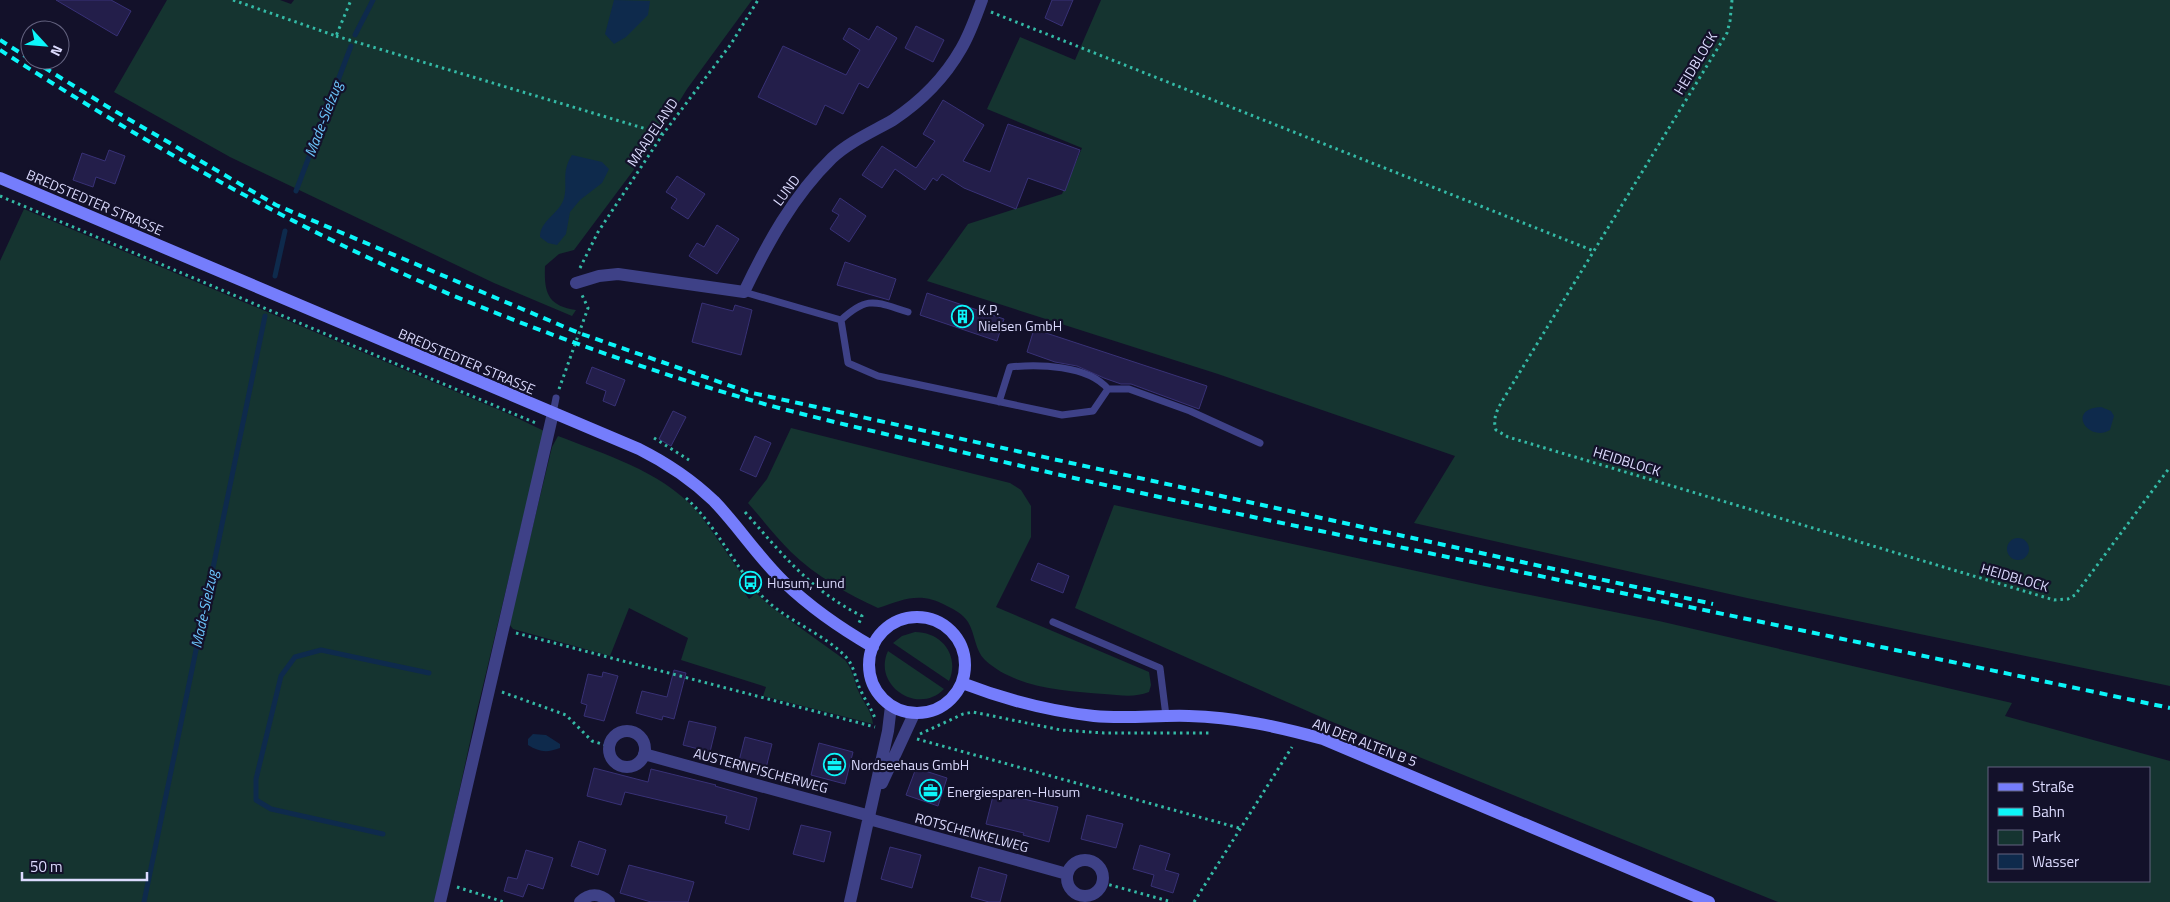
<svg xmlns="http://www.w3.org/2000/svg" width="2170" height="902" font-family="'Titillium Web',sans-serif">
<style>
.green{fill:#153430;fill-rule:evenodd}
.water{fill:#0e2a4c}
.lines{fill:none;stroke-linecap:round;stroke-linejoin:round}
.stream{stroke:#0e2a4c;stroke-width:5}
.building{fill:#231e4a;stroke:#383176}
.path{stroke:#34baa6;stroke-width:3;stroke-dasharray:2.5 4;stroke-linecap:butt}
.lane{stroke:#3e4187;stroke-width:7}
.street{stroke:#3e4187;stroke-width:12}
.secondary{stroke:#757dfc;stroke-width:12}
.rail{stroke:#0cf6f9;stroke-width:4;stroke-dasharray:8 6;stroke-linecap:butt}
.labels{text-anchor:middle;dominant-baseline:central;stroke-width:4.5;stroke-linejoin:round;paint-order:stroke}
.street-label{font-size:14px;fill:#dcdbfe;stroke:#13112a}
.poi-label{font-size:14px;fill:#dcdbfe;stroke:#13112a;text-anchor:start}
.water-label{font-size:15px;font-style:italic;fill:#6cc5fb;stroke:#13112a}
</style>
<rect width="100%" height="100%" fill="#13112a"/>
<path class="green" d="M167 0H280L291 4 294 0H752L687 89 653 144 574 250 559 254 545 266C544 292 547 306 576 310L572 316 494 283 230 157 114 92Z
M1101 0H2170V686L1747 598 1414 523 1455 456 1218 374 927 281 968 224 1062 194 1082 148 987 109 1020 37 1075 60Z
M24 209 511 415 544 431 475 719 435 902H0V261Z
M791 428 1010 483 1021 490 1031 506V537L996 607 1149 672 1151 685 1149 692C1134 698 1120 695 1104 694 1065 691 1015 688 985 660 975 651 975 633 968 622 963 614 955 610 947 606 921 591 904 599 878 608 847 594 816 576 791 552 776 537 762 519 748 503L767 479Z
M558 436C604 454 660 471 695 509 713 530 727 555 744 577L738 583 749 599 756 593 770 606 845 660C852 669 854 678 857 688 862 701 872 711 873 724L763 696 766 687 681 660 688 638 629 608 610 656 513 629 509 624 552 447Z
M1114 505 1485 586 1659 621 2012 703 2005 716 2170 761V902H1778L1330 721 1075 608ZM1989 768H2149V881H1989Z
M915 632C942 632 960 656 949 681L893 643 902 636Z
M888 651 944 689C918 716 872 685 888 651Z"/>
<path class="water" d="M614 0 650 1 648 15 626 37 614 44 605 34Z
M572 155 602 162 609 169 602 183 580 200 570 212 566 234 557 245 548 243 540 237C540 221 557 215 563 201 569 186 560 173 572 155Z
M2101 407 2111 411 2114 416 2110 430C2089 443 2065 409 2101 407Z
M2007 549a11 11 0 1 1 22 0a11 11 0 1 1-22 0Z
M533 734 546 735 560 744V748C547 753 539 752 528 745V739Z"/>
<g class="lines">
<path class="stream" d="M355 35 373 0
M296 191 351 46
M275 276 285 231
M383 834 271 809 256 800V779L281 676 295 657 321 650 429 673
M144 902 265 316"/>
</g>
<path class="building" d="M56 0H111L131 11 117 36Z
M1052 0H1073L1062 26 1045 18Z
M877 26 897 38 868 88 859 83 843 114 825 105 816 125 758 97 783 46 846 75 860 50 843 39 849 28 869 40Z
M916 26 944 40 933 62 905 48Z
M943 100 984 125 963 161 990 172 1008 124 1080 150 1065 191 1028 178 1016 209 964 188 942 174 937 181 933 178 925 190 895 169 882 188 862 175 882 146 916 168 935 141 923 134Z
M109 150 125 156 115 184 96 177 93 187 73 180 82 153 105 161Z
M677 176 705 194 688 219 671 208 677 199 666 192Z
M840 198 866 216 849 242 830 229 839 215 832 211Z
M717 225 739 239 717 274 689 256 697 243 704 247Z
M845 262 896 279 889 300 837 285Z
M927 293 1004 319 997 341 920 315Z
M702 303 733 311 735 305 752 310 741 355 692 342Z
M1034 329 1207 386 1199 409 1131 384H1121L1104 378 1077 366 1055 362 1027 352Z
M592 367 625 380 615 406 603 401 606 391 586 383Z
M673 411 686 417 671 446 659 439Z
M755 436 771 443 756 477 740 470Z
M1038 563 1069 576 1063 593 1031 580Z
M674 670 686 673 674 719 663 716 662 720 636 713 642 691 667 697Z
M603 672 618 676 604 721 584 716 587 705 581 703 588 674 602 677Z
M689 721 716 727 710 752 683 745Z
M745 737 772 744 766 768 739 761Z
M819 743 853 752 845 784 811 775Z
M594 768 648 782 651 769 716 785 715 786 757 798 749 830 725 823 727 816 625 792 621 805 587 796Z
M916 768 947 778 938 806 906 795Z
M994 792 1058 807 1049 842 1023 835 1024 833 986 824Z
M1087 815 1123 824 1116 848 1081 839Z
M801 825 831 832 824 862 793 854Z
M579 841 606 850 598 875 571 866Z
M1140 845 1170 854 1165 870 1179 874 1173 893 1151 886 1154 875 1133 869Z
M890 847 921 855 912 888 881 879Z
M526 850 553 858 543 889 528 884 523 897 504 891 508 877 517 879Z
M629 865 694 882 688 902H651L620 893Z
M979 867 1007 875 1000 902H989L971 897Z"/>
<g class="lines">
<path class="path" d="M233 0 336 36 351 0
M1732 0 1730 21 1727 33 1504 398C1498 408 1492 418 1496 430L1508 437 2054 600 2068 599 2075 595 2170 467
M991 12 1594 251
M336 36 663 134
M0 196 538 424
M580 268 598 232 663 134 731 44 758 0
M559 389 588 308 582 295
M654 438 689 460
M686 498C718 527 735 569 765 599 789 622 823 633 846 657 855 667 855 679 861 691 865 700 871 708 875 718
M745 512C782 554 810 590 862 616L859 623
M516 633 875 727
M502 692 566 715 592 741 609 746
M920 734 963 714 973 712 1061 730 1104 733H1210
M917 739 1239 828
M1103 883 1172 902
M457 887 504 902
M1194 902 1292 747"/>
<path class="lane" d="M744 292 841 320 848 363 878 376 1062 415 1093 411 1108 389H1129L1190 411 1260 443
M841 320C868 295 875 302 908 312
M999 402 1010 367C1038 364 1088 365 1108 389
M553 413 556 398
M1053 622 1160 668 1166 716"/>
<path class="street" d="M576 283 599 276 618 274 744 292C767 244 793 196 832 158 849 142 872 132 893 120 920 102 945 77 961 49 970 34 976 16 982 0
M609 749a18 18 0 1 1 36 0a18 18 0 1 1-36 0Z
M644 754 870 816
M882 783 914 714
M869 819 1067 874
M1067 878a18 18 0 1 1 36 0a18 18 0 1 1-36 0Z
M440 902 553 413
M580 902C589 893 600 893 609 902
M850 902 888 731 891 706"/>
<path class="secondary" d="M0 178 639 449C667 463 692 480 714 501 739 527 758 557 784 582 811 608 840 628 873 647
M869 665a48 48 0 1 1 96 0a48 48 0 1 1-96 0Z
M962 683C1006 700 1049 711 1094 716 1126 719 1158 715 1189 716 1235 717 1279 727 1323 739L1709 902"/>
<path class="rail" d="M0 40 30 59
M0 50C145 143 295 229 454 296 556 338 661 375 768 405 820 419 872 431 924 443 1065 477 1207 508 1350 537 1624 593 1897 650 2170 708
M32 60 108 107 276 205 579 333 748 392 1713 604"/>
</g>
<defs>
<symbol id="building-ring" viewBox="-11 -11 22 22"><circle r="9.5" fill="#13112a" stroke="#0cf6f9" stroke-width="1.5"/><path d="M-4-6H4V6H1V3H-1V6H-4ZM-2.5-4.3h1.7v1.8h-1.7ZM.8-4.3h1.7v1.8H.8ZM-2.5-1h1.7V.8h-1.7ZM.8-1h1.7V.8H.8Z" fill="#0cf6f9"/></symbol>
<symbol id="bus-ring" viewBox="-11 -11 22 22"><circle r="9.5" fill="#13112a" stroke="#0cf6f9" stroke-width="1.5"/><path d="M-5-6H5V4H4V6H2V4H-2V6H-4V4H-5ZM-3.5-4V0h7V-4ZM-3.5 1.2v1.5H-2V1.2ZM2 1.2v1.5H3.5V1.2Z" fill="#0cf6f9"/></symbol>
<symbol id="office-ring" viewBox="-11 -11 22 22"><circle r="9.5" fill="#13112a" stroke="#0cf6f9" stroke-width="1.5"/><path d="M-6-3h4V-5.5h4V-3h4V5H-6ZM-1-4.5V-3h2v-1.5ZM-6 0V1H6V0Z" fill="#0cf6f9"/></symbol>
</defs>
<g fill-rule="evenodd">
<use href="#building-ring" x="950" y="304" width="25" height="25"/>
<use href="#bus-ring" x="738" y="570" width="25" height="25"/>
<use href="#office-ring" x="822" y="752" width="25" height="25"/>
<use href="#office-ring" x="918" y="778" width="25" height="25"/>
</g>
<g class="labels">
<g class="street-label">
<text transform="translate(1695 63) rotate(-59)">HEIDBLOCK</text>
<text transform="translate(652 132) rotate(-56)">MAADELAND</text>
<text transform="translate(786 190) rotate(-53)">LUND</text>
<text transform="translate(95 202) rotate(23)">BREDSTEDTER STRASSE</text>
<text transform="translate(467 361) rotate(23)">BREDSTEDTER STRASSE</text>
<text transform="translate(1627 461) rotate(17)">HEIDBLOCK</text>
<text transform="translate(2015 577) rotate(16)">HEIDBLOCK</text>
<text transform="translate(1365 742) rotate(21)">AN DER ALTEN B 5</text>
<text transform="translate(761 770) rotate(15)">AUSTERNFISCHERWEG</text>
<text transform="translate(972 832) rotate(15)">ROTSCHENKELWEG</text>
</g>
<g class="poi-label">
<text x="978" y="309">K.P.<tspan x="978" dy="16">Nielsen GmbH</tspan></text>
<text x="767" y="582">Husum, Lund</text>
<text x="851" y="764">Nordseehaus GmbH</text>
<text x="947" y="791">Energiesparen-Husum</text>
</g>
<g class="water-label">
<text transform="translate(323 119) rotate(-69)">Made-Sielzug</text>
<text transform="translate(204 609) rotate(-78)">Made-Sielzug</text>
</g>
</g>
<rect x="1988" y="767" width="162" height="115" fill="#13112a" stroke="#63627f"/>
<rect x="1998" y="783" width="25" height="8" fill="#757dfc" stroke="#63627f"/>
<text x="2032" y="792" font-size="15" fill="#dcdbfe">Straße</text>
<rect x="1998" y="808" width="25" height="8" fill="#0cf6f9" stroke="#63627f"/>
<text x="2032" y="817" font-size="15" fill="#dcdbfe">Bahn</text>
<rect x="1998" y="830" width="25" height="15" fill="#153430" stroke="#63627f"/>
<text x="2032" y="842" font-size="15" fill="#dcdbfe">Park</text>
<rect x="1998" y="854" width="25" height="15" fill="#0e2a4c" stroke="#63627f"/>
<text x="2032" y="867" font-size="15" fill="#dcdbfe">Wasser</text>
<g transform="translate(45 45) rotate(116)"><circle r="24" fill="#13112a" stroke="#63627f"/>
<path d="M0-4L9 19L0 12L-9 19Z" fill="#0cf6f9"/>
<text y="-8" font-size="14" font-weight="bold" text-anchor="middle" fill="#dcdbfe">N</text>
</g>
<path d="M22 872v8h125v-8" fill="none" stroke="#dcdbfe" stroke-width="2.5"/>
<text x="30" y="872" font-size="15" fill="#dcdbfe" stroke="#13112a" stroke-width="4" paint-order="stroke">50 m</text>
</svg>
